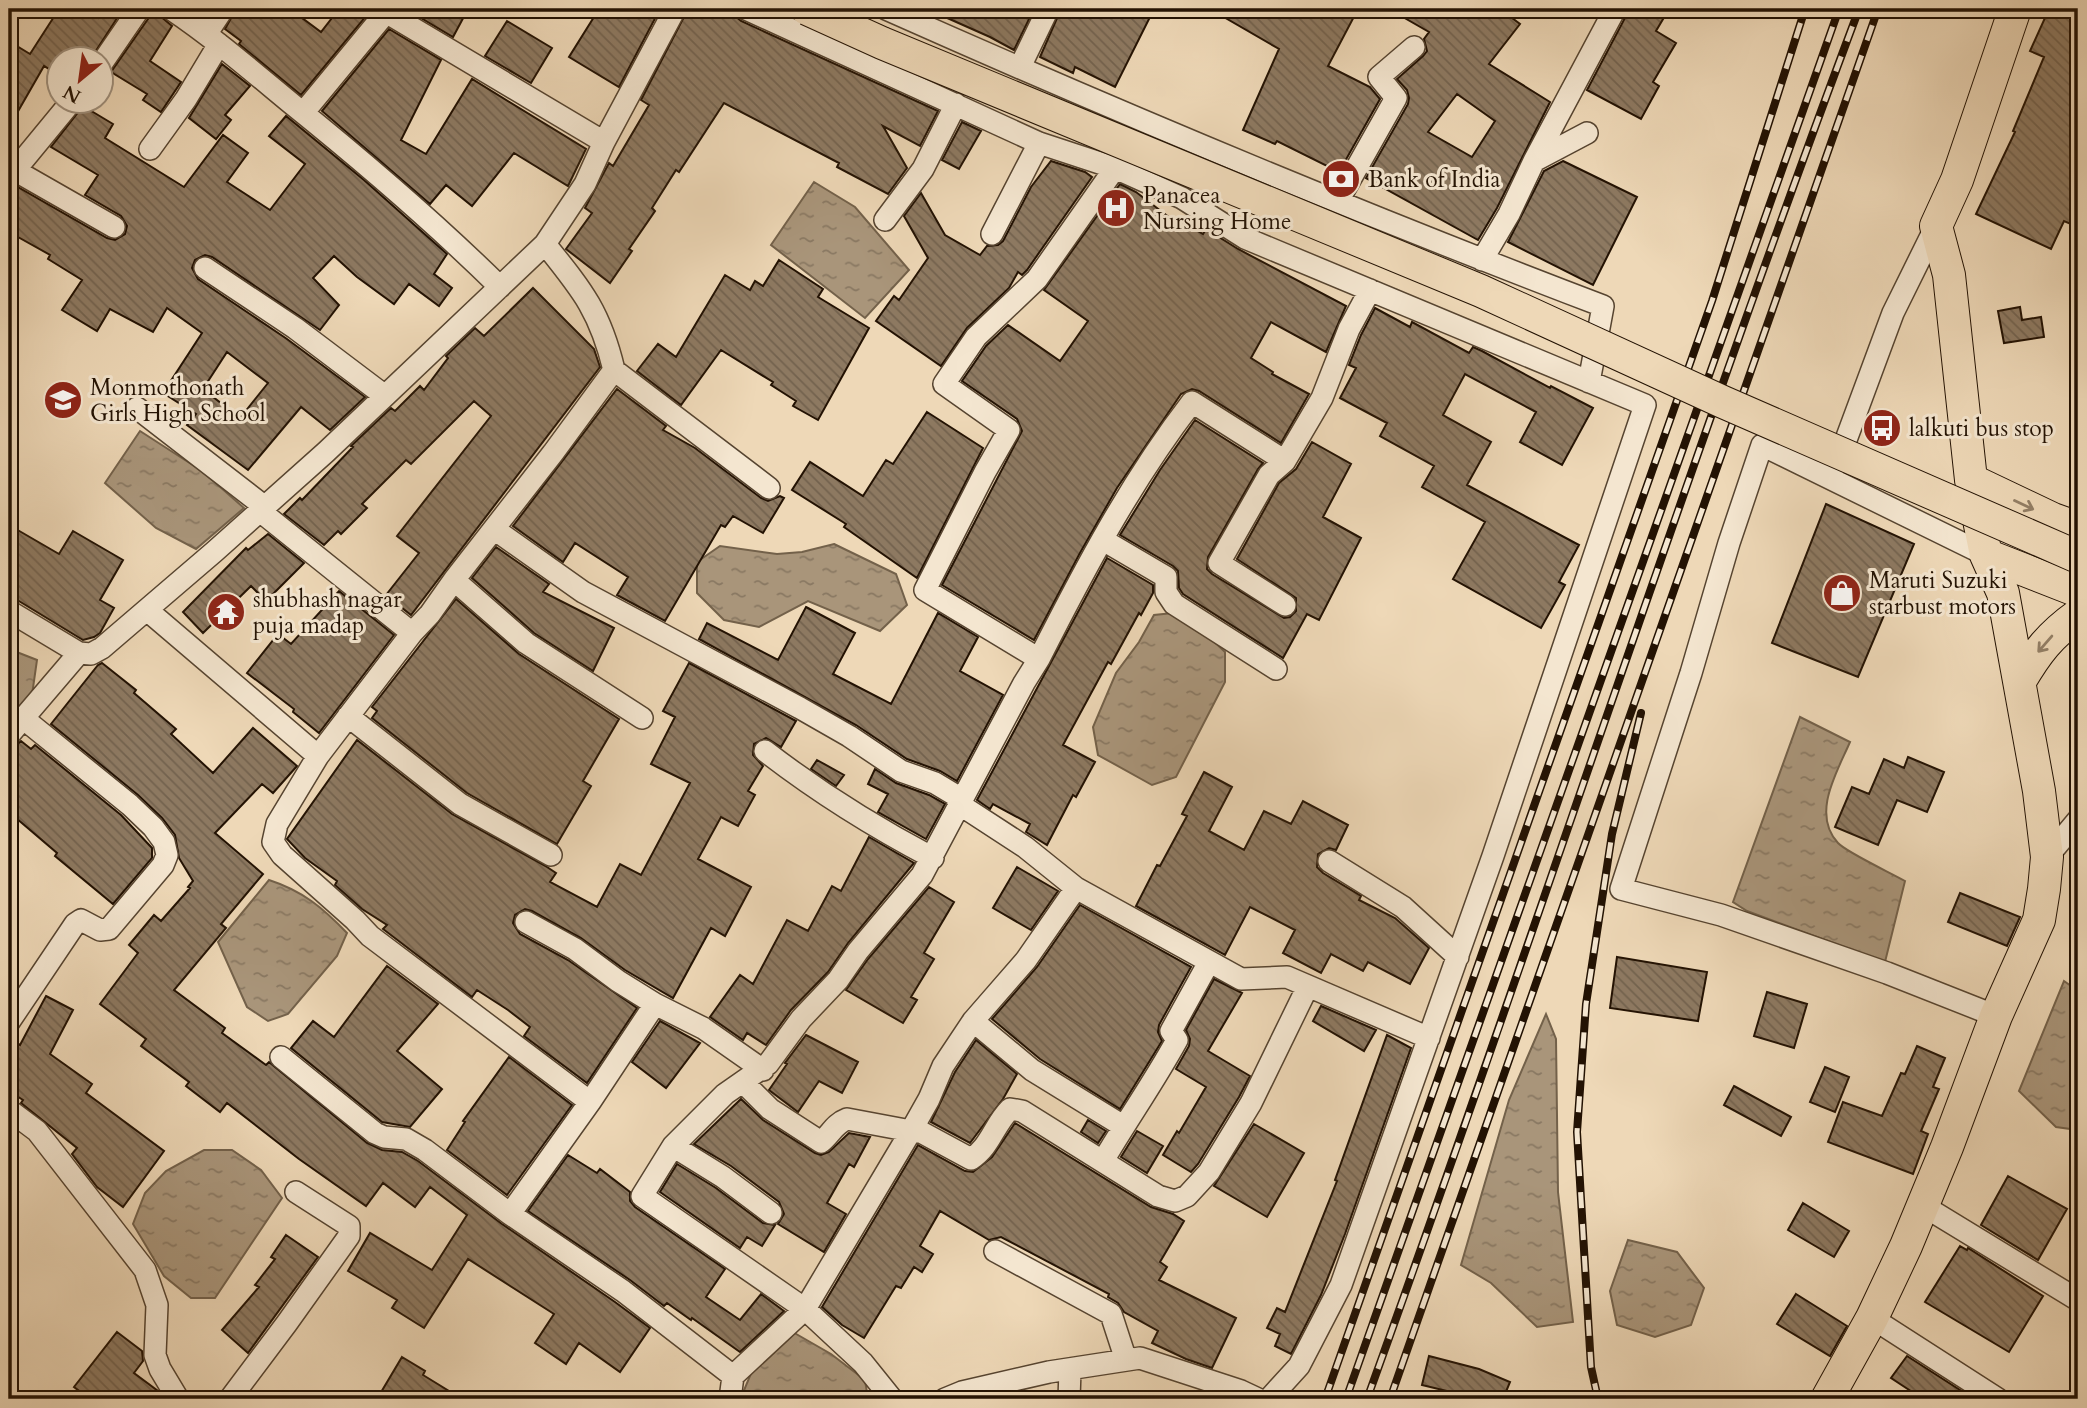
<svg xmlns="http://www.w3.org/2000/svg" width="2087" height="1408" font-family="Cardo,serif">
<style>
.water{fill:url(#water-ripples);stroke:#73614a;stroke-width:2}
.building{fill:url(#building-back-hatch);stroke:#231203;stroke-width:2;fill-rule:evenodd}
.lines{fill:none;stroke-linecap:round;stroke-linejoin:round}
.street-casing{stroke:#564430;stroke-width:24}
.primary-casing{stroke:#231203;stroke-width:34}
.street{stroke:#f4e6d0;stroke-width:21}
.primary{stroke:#eed8b7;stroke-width:32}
.rail-casing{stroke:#231203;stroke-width:8}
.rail{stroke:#f4e6d0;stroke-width:5;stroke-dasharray:16;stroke-linecap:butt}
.primary-bridge-casing{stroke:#231203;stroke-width:34;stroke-linecap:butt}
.primary-bridge{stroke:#eed8b7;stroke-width:32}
.oneway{stroke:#937f66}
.labels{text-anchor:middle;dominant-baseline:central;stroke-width:6;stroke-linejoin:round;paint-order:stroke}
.poi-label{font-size:23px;fill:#231203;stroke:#f4e6d0;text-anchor:start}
</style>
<defs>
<pattern id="water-ripples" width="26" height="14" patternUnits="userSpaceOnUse" patternTransform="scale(1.75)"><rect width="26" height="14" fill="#a9957a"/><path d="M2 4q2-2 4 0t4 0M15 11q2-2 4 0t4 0" fill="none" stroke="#897862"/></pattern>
<pattern id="building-back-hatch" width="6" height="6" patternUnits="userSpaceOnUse" patternTransform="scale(1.75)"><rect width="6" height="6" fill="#8d7961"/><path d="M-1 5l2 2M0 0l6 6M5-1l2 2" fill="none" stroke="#73624e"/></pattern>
</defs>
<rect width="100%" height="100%" fill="#eed8b7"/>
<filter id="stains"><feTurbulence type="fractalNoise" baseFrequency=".00286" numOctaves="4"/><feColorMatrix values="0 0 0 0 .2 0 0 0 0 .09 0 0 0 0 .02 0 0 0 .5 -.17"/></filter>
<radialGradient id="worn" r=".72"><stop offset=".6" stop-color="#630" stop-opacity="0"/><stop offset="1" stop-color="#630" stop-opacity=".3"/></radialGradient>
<path class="water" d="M814 182 855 207 909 270 865 318 771 245Z
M140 431 202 471 244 508 196 549 156 528 105 483Z
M834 544 896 574 907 605 880 631 808 601 759 627 724 620 697 593V562L720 546 777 554 802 552Z
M1183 612 1225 652V682L1176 777 1152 785 1098 755 1093 727 1116 673 1139 642 1154 615Z
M9 649 37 660 31 702 9 732Z
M1800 717 1850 742C1837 772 1811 814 1838 843 1846 852 1891 873 1905 881L1885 962 1747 911 1733 902Z
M269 880C303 891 323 908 347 933L337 956 288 1014 268 1021 247 1007 218 942Z
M2064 981 2078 991V1130L2056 1127 2019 1091Z
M1546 1014 1556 1039 1558 1192 1573 1322 1537 1327 1491 1283 1461 1265 1509 1100Z
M204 1150H232L261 1170 282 1198 215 1298H191L164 1276 133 1224 145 1193 166 1171Z
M1628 1240 1677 1252 1704 1288 1691 1325 1655 1337 1617 1325 1610 1291Z
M791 1331 831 1354 865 1380 868 1399H743L742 1395 757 1359Z"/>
<path class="building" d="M59 9H83L98 18 104 9H123L90 60H60V76L44 66 9 127V57L15 45 30 54Z
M152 9H158L159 15 172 26 150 61 181 82 161 112 143 100 147 94 111 72 150 16Z
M236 9H290L321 32 339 9H372L301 95 239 44 241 41 225 29Z
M406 9H468L453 37Z
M599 9H660L619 87 569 57Z
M688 9H733L735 16 741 21 938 111 920 146 883 126 907 168 888 194 837 167 839 163 724 103 679 172 676 170 652 208 655 211 629 249 632 251 610 283 566 249 592 213 585 208 609 163 613 166 649 105 641 100Z
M927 9H1034L1014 50 990 37Z
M1061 9H1154L1115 87 1075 67 1073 73 1040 57Z
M1210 9H1358L1328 66 1370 87 1380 99 1339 172 1277 141 1275 144 1243 130 1279 49Z
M1389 9H1500L1520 24 1489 64 1550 102 1497 208 1478 240 1366 178 1408 104 1409 98 1407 90 1397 79 1423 56 1427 51 1424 39 1429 32ZM1457 94 1495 121 1472 157 1428 132Z
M1635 9H1669L1656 31 1676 43 1653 82 1659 86 1641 119 1587 90 1627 14 1631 16Z
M2049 9H2078V227L2064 221 2051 249 1976 214 2015 132 2013 131 2044 57 2030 51Z
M507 21 552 48 531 83 485 56Z
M389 29 441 60 401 140 426 154 472 79 586 149 568 186 514 153 472 206 446 185 430 204 322 111Z
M222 64 250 86 225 115 231 120 216 139 189 118Z
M83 106 113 124 105 138 184 187 223 135 248 153 227 182 270 210 305 164 269 136 286 116 364 180 447 254 434 274 452 288 439 306 409 284 394 304 357 277 334 256 313 278 339 305 320 330 212 257 205 255 195 260 192 268 198 279 287 339 365 397 330 430 301 407 248 470 187 425 196 414 163 393 202 333 167 308 153 332 110 309 97 331 62 310 82 280 48 259 50 255 9 232V182L107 238 115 240 125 234 127 226 121 216 85 195 98 175 51 147ZM227 352 268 383 240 418 203 389Z
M962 122 981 131 959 169 942 160Z
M1051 161 1085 172 1092 177 1027 270 1022 275 1018 272 1009 288 967 328 941 366 876 321 894 296 899 300 928 258 904 216 921 193 945 235 980 255 987 246 998 245 1003 241 1031 187Z
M1563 161 1637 197 1593 285 1508 242 1544 171Z
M1120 184 1136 192 1178 224 1180 220 1203 234 1206 229 1238 249 1346 306 1326 352 1271 322 1251 358 1273 372 1272 374 1309 394 1281 443 1199 391 1192 389 1181 394 1117 488 1080 553 1034 640 942 585 1022 431 1017 419 962 381 986 346 1008 325 1060 361 1088 321 1044 290Z
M779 260 823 289 818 297 869 328 818 420 793 406 796 401 771 385 773 382 721 350 681 405 637 371 658 344 676 357 725 275 750 290 755 281 763 286Z
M533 288 594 349 600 367 411 615 386 595 419 553 397 536 491 416 474 401 411 464 406 460 362 504 367 508 341 534 338 531 324 545 284 514 300 498 302 500 353 447 351 446 391 408 395 411 420 386 424 390 448 358 446 356 475 328 484 336Z
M2020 307 2022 320 2041 317 2044 337 2004 343 1998 311Z
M1375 308 1410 327 1412 322 1469 353 1473 347 1482 351 1550 388 1551 386 1593 408 1562 465 1520 442 1536 412 1465 374 1443 415 1491 442 1467 485 1579 545 1559 582 1565 585 1541 628 1453 579 1485 522 1422 487 1434 466 1380 436 1387 423 1340 398 1356 368 1349 365 1361 335Z
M617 389 666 426 663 430 695 448 761 498 768 501 780 496 784 498 763 533 733 516 725 527 721 525 665 621 617 595 628 577 575 543 563 562 513 526Z
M927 412 983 448 917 578 844 527 846 524 792 490 810 462 863 496 886 460 893 464Z
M1195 420 1263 463 1258 469 1208 557 1207 569 1212 574 1284 618 1290 617 1296 611V598L1237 559 1279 483 1296 469 1312 442 1351 464 1323 517 1361 538 1319 620 1307 614 1283 658 1183 594 1179 588 1178 571 1173 566 1120 535 1160 470Z
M1826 504 1914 544 1858 677 1772 643Z
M9 525 59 554 73 531 123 560 100 600 114 608 100 633 94 637 83 640 9 595Z
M268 534 304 563 266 601 251 586 203 633 183 612 246 548 248 550Z
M496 547 549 584 543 592 614 628 593 671 534 633 472 578Z
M1107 558 1153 585V593L1141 615 1139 613 1111 664 1108 662 1063 745 1095 762 1076 797 1073 795 1047 845 1026 832 1030 824 993 804 990 809 977 800Z
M339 591 394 635 319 733 293 712 294 709 247 673 278 634 291 644Z
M456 599 519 654 619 719 583 781 591 786 557 844 467 793 372 718 377 711 372 707Z
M806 607 855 633 833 674 891 704 938 613 978 637 960 671 1003 695 957 781 940 771 907 759 856 725 699 639 707 623 778 660Z
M102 663 136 690 134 693 176 729 171 734 213 773 253 728 297 766 273 793 262 784 215 833 263 874 221 924 226 928 174 990 225 1028 222 1033 266 1065 269 1062 367 1143 382 1150 402 1152 418 1161 502 1224 615 1302 650 1328 620 1372 579 1343 566 1364 535 1343 554 1314 468 1259 424 1328 392 1308 397 1300 348 1271 370 1233 432 1270 467 1215 430 1187 415 1207 383 1183 366 1206 299 1159 227 1103 220 1112 186 1086 189 1082 141 1046 146 1039 100 1004 138 953 129 945 154 915 161 921 190 888 188 887 193 881 179 858 175 835 162 818 138 795 51 724 98 665Z
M689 663 796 721 781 747 766 738 754 744 753 755 763 766 748 791 755 795 738 826 721 817 698 859 751 887 725 936 711 928 673 998 625 970 581 938 532 911 525 909 515 915 513 923 520 934 568 960 637 1008 587 1083 524 1036 530 1027 508 1010 477 990 472 997 383 929 387 925 362 909 335 885 337 881 305 858 287 839 357 740 452 814 547 867 556 873 550 882 597 907 620 864 641 875 690 783 651 764 675 717 663 711Z
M21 741 31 749 35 745 121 815 152 848V858L113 904 55 856 57 853 9 812V748L14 747Z
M1908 757 1944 772 1927 812 1897 800 1878 845 1835 827 1852 787 1869 794 1884 759 1904 768Z
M817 760 844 775 836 786 811 769Z
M875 769 896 783 929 795 945 804 926 839 878 812 888 794 868 784Z
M1204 772 1232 787 1209 831 1244 850 1264 811 1291 824 1303 801 1348 825 1336 850 1329 848 1318 854 1317 867 1323 873 1361 896 1359 900 1395 918 1429 948 1410 984 1368 962 1363 971 1331 954 1321 973 1283 953 1295 930 1250 907 1225 955 1136 906 1157 865 1160 866 1187 816 1182 814Z
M869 837 914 863 848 943 828 972 791 1010 766 1045 747 1033 743 1040 710 1017 740 975 753 984 787 920 808 931 832 886 841 891Z
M1017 867 1058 891 1031 930 993 908Z
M929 887 954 902 924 953 934 959 911 997 917 1000 903 1023 846 990 868 959Z
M1960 893 2020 917 2007 946 1948 922Z
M1080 905 1191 967 1159 1025 1158 1032 1162 1041 1120 1109 1040 1059 992 1019 1037 967Z
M1617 957 1707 972 1698 1021 1610 1008Z
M387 966 438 1004 397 1051 442 1089 410 1127 382 1122 291 1048 313 1021 334 1037Z
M1214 979 1242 993 1208 1051 1250 1076 1239 1097 1198 1164 1191 1172 1163 1155 1177 1131 1179 1133 1206 1087 1176 1069 1189 1046 1190 1039 1186 1030Z
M1767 992 1807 1004 1794 1048 1754 1036Z
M46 996 73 1010 50 1054 92 1084 86 1093 164 1151 123 1207 97 1187 72 1154 77 1148 21 1103 23 1100 9 1091V1056L17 1043 20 1045Z
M1321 1006 1376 1030 1364 1051 1313 1021Z
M660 1021 700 1043 666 1088 632 1062Z
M806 1035 858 1062 842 1093 819 1081 798 1112 769 1090 787 1064 785 1063Z
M1387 1035 1411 1048 1345 1234 1321 1295 1291 1354 1275 1346 1280 1334 1267 1328 1277 1308 1285 1312 1337 1181 1335 1180Z
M976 1040 1017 1074 1003 1099 970 1143 931 1122 955 1072Z
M1917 1046 1945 1058 1933 1087 1939 1089 1921 1131 1928 1134 1913 1174 1828 1142 1843 1102 1882 1116 1901 1073 1905 1074Z
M509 1057 572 1105 507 1195 447 1150 465 1122 463 1121Z
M1825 1067 1849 1077 1835 1112 1810 1102Z
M1734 1086 1791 1117 1781 1136 1724 1105Z
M741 1099 763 1120 815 1153 821 1155 829 1152 849 1133 870 1137 854 1167 849 1164 827 1203 846 1214 824 1252 778 1224 784 1214 779 1202 731 1166 694 1144Z
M1088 1120 1106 1131 1098 1143 1081 1132Z
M1015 1123 1151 1207 1173 1214 1184 1221 1160 1262 1167 1267 1159 1280 1236 1318 1212 1368 1186 1359 1152 1343 1158 1331 1124 1312 1118 1303 1108 1297 1109 1294 1001 1237 989 1240 940 1211 920 1246 933 1254 922 1272 914 1267 901 1288 896 1286 864 1338 842 1325 822 1307 918 1145 965 1171 973 1172 992 1157Z
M1254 1124 1304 1153 1267 1217 1214 1186Z
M1137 1131 1163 1146 1147 1173 1121 1157Z
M568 1155 597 1173 600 1169 630 1192V1201L635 1207 725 1269 706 1297 740 1320 761 1294 784 1311 740 1352 692 1318 691 1320 667 1303 664 1306 630 1280 528 1211Z
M677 1164 716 1188 763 1223 775 1225 762 1246 747 1237 740 1248 660 1192Z
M2008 1176 2067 1209 2038 1260 1981 1225Z
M1803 1203 1849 1231 1834 1257 1788 1230Z
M286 1235 318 1257 248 1353 222 1330 259 1287 255 1285 275 1259 271 1257Z
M1960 1246 1967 1250 1968 1248 2043 1296 2009 1352 1925 1302Z
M1796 1294 1847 1326 1830 1356 1777 1324Z
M117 1332 142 1351 143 1361 134 1373 158 1391 163 1399H90L74 1387Z
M1429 1356 1479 1369 1510 1382 1503 1399H1480L1422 1385Z
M1907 1356 1974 1399H1923L1891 1378Z
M402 1357 425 1371 423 1375 462 1399H377Z"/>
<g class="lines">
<defs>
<path id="street" d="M171 9C214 38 252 71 292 104 364 162 434 222 500 287
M746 9 1039 143 1115 168 1182 198 1245 238 1645 405 1493 856 1341 1285 1299 1366 1269 1399
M886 9C1122 114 1361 214 1603 306L1589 382
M207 33 223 9
M102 63 139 9
M1020 67 1048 9
M303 113 383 16 389 14 604 142
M150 149 186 99 219 44
M1534 161 1587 133
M9 167 114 227
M15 170 71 102
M1338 201 1396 98 1379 77 1414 47
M885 220 923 169 956 104
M992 234 1039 143
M545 244C582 290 600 311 614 370L553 453 454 580 430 614 412 633 318 756 277 824 273 842 282 855 355 920 370 936 590 1102 510 1214 623 1291 733 1376 730 1399
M1482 260 1509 214 1534 161 1615 9
M205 268 295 328 385 396
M614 370 769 488
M137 408 265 507
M1837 464 1893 313 1936 226
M260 511 412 633
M494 529 583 592 800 708 849 736 901 771 935 783 955 795 959 804 1025 847 1076 888 1241 979 1287 977 1429 1038
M1103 540 1166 577V592L1174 604 1276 669
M1986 555 1762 445 1729 543 1691 673 1621 889 1721 915 1887 973 1996 1016
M454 580 526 643 642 718
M1285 605 1219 563 1269 475 1285 461 1322 398 1349 329 1370 290
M147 610 318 756
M9 611 79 653 91 654 102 648 214 552 326 452 545 244 585 184 604 142 675 9
M1039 659C1084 570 1131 481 1192 402L1285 461
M348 716 460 804 551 855
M9 735 79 653
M765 751C818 792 874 827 933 858
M2047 857 2078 820
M1329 861 1403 907 1458 957
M526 922 575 949 618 981 655 1004
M973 1021 1032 1070 1123 1126
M9 1022 75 924 81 920 100 930 109 929 163 865 167 855 164 842 153 827 130 805 24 719
M281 1057 375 1133 384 1137 406 1139 425 1150 510 1214
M743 1082 770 1109 821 1142C831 1134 834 1124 847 1119L911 1131 929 1099 943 1066 973 1021 1026 960 1076 888
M590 1102 655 1004 703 1028 763 1070
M9 1110 37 1131 145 1270 157 1305 155 1355 160 1369 178 1399
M673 1146 723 1177 771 1213
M1103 1161C1127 1120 1154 1082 1177 1040L1171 1031 1209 962
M1922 1205 2078 1300
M995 1251 1111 1314 1126 1360
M1872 1318 1998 1399
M733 1376 805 1309 911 1131 921 1132 971 1159C990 1147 994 1125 1010 1109L1022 1111 1158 1196 1175 1201 1187 1196 1209 1172 1251 1103 1308 986
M230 1399 287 1323 349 1236V1226L296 1192
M892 1399 863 1363 805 1309 642 1196 673 1146 725 1094 768 1064 801 1019 838 980 858 951 922 875 1024 683 1039 659 925 590 985 472 1009 430 944 384 976 337 1037 279 1115 168
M945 1399 962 1392 1049 1372 1140 1358 1241 1391 1258 1399
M1069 1399 1070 1370"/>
<path id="primary" d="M1971 480 2053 519 2078 528
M1986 555 2078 591
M2020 681C2037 652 2050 635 2078 615
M1827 1399 1872 1318 1906 1246 1947 1147 1996 1016 2039 920 2044 889 2047 857 2039 791 2003 593 1986 555 1971 480 1949 275 1936 226 1957 180 2015 9"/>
</defs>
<use href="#street" class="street-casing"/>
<use href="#primary" class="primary-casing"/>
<use href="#street" class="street"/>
<use href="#primary" class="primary"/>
<defs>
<path id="rail" d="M1325 1399 1712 301 1805 9
M1346 1399 1839 9
M1367 1399C1535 937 1686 469 1859 9
M1390 1399 1878 9
M1598 1399 1591 1367 1577 1132 1586 1004 1612 834 1641 713"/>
</defs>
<use href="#rail" class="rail-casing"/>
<use href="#rail" class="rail"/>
<defs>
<path id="primary-bridge" d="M807 9 882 43 1481 291 1723 402 2078 557"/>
</defs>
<use href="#primary-bridge" class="primary-bridge-casing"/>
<use href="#primary-bridge" class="primary-bridge"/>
</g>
<defs><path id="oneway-shaft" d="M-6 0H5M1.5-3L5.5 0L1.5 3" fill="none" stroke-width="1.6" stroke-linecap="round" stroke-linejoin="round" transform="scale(1.75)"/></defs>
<g class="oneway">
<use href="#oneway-shaft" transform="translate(2024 505) rotate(25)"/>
<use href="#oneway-shaft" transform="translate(2045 644) rotate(131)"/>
</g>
<defs>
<symbol id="bank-disc" viewBox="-11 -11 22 22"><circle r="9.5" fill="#8f2418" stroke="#f4e6d0"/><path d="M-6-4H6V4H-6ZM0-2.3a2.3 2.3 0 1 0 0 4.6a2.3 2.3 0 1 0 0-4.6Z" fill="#fff"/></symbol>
<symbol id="hospital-disc" viewBox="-11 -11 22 22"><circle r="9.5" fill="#8f2418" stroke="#f4e6d0"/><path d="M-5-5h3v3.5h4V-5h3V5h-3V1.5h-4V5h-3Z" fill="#fff"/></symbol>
<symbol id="school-disc" viewBox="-11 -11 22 22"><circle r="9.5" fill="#8f2418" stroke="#f4e6d0"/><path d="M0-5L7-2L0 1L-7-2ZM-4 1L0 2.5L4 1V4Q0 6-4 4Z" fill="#fff"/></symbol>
<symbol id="bus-disc" viewBox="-11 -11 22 22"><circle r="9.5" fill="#8f2418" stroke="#f4e6d0"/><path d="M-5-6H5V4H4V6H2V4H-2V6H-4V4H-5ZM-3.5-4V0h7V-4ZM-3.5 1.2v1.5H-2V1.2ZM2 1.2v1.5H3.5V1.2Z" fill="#fff"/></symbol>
<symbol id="shop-disc" viewBox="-11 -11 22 22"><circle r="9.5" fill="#8f2418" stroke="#f4e6d0"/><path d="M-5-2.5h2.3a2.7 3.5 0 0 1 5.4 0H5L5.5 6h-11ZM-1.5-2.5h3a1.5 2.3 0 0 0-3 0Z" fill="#fff"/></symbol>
<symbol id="temple-disc" viewBox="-11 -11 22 22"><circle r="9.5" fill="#8f2418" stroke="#f4e6d0"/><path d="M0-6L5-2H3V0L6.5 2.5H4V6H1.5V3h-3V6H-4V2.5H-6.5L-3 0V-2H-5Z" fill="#fff"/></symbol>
</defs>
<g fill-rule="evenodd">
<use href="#bank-disc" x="1319" y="157" width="44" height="44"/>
<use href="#hospital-disc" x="1094" y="186" width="44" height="44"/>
<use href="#school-disc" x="41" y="378" width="44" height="44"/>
<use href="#bus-disc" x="1860" y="406" width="44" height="44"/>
<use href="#shop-disc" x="1820" y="571" width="44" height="44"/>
<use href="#temple-disc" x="204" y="590" width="44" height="44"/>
</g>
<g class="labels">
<g class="poi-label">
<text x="1368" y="179">Bank of India</text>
<text x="1143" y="195">Panacea<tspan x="1143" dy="26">Nursing Home</tspan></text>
<text x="90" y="387">Monmothonath<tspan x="90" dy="26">Girls High School</tspan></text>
<text x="1909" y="428">lalkuti bus stop</text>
<text x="1869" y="580">Maruti Suzuki<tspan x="1869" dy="26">starbust motors</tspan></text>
<text x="253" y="599">shubhash nagar<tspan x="253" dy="26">puja madap</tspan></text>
</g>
</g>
<rect width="2087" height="1408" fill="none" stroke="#eed8b7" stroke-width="35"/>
<rect x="10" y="10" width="2066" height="1387" fill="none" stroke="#231203" stroke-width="3.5"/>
<rect x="18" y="18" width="2052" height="1373" fill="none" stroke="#231203" stroke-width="2"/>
<g transform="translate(80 80) rotate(209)"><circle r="33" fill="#f4e6d0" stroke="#a0917e" stroke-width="2"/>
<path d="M0-5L12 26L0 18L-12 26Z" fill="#8f2418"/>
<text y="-10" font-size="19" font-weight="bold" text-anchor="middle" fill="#231203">N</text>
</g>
<rect width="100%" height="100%" filter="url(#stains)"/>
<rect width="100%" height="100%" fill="url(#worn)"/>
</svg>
